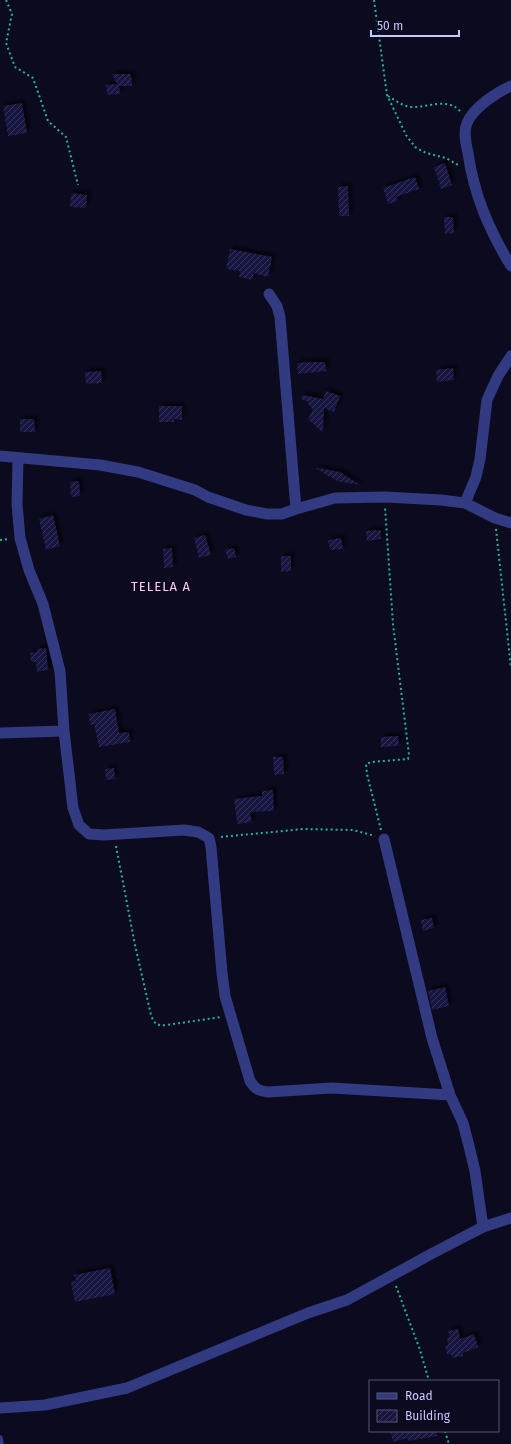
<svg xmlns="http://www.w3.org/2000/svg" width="511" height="1444" font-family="'Fira Sans',sans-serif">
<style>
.building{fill:url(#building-hatch);filter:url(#shadow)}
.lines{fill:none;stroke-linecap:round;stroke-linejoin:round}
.path{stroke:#24b698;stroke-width:2;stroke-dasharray:2 3;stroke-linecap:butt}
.lane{stroke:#323a81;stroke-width:5.5}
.street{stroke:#323a81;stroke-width:11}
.labels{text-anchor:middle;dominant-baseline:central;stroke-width:3.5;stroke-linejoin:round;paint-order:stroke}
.quarter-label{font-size:13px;letter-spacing:1px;fill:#ffc9f3;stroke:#0b0a1e}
</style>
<defs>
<pattern id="building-hatch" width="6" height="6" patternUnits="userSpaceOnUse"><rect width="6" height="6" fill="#181540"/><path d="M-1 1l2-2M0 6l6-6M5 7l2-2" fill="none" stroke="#38365d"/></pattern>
<filter id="shadow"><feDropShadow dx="3.5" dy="-3.5" stdDeviation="1" flood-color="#0009"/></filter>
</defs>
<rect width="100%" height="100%" fill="#0b0a1e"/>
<path class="building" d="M112 74H131L132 86H119L120 94 107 95 106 85 117 84Z
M22 103 27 133 8 136 3 106Z
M445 163 452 185 441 189 434 167Z
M415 177 419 189 396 197 398 201 388 204 383 188Z
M348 186 349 216H339L338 187Z
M71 193 87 195 86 208 70 207Z
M444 217H453L454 233 445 234Z
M230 249 272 257 268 277 254 273 252 280 239 277 240 271 226 269Z
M313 362H325L326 371 298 374 297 363Z
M453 368 454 380 437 382 436 370Z
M101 371 102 383 86 384 85 372Z
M326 391 340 396 334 412 324 408 323 433 308 419 313 410 308 404 309 402 301 399 302 395 323 399Z
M159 406H182V420L174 419V422H159Z
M20 419H34L35 432H20Z
M317 468 340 472 360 485 337 481 317 469Z
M79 481 80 496 71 497 70 482Z
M53 515 60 546 46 550 39 519Z
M381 530V539L367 541 366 531Z
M205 535 211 555 199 558 194 538Z
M341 538 343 549 330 550 328 540Z
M172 548 173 567 164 568 163 549Z
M234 548 236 557 228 559 225 550Z
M281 556H291V571L281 572Z
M46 648 48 670 37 672 36 662H31L30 653 37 652V649Z
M115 709 119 733 129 732 130 742 99 747 94 724 90 725 89 714Z
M398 736 399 746 381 747V737Z
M273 757H283L284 774 274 775Z
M114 768 115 779 106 780 105 769Z
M273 790 274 811 250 812 252 822 237 824 234 799 262 796V791Z
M432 918 434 928 423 931 421 920Z
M445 987 449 1006 432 1010 428 991Z
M110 1268 115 1294 75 1302 71 1282 76 1281 74 1275Z
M458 1329 460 1339 474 1334 478 1347 463 1353V1356L452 1358 451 1354 447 1355 445 1346 448 1345 447 1338 450 1337 448 1331Z
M390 1431H436L437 1436 408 1441 407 1438 393 1442Z"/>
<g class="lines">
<path class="path" d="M6 0 12 14 6 43 15 67 33 78 48 121 66 137 78 185
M374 0 387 95 406 135 415 147 426 153 446 158 458 165
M388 96C395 100 402 106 411 107 427 108 447 97 460 111
M496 529 511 668
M0 540 9 539
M381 830 367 774 366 764 372 762 408 759 409 755 393 624 385 507
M221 837 303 829 353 830 375 836
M116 846 135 945 151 1015C154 1024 157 1026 167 1025L221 1017
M396 1286 420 1350 429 1381
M445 1431 449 1444"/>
<path class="lane" d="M0 1438 1 1444"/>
<path class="street" d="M511 86C497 92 473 108 467 123 463 132 466 144 468 153 474 195 489 230 511 266
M269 294 277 306 280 317 296 509
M0 456 100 465 138 472 195 490 208 497 246 510 267 514H282L296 509 335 498 385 497 441 500 465 503 495 518 511 523
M18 459 17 504 20 538 29 570 43 604 60 671 64 731 73 808 79 825 89 834 104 835 184 830 198 832 209 838 211 847 222 973 225 996 250 1081C255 1089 259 1091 268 1092L332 1088 450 1095
M465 503 476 477 480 459 487 400 498 376 511 356
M0 733 64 731
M384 839 432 1038 450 1095 463 1123 469 1146 475 1171 483 1227
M0 1408 45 1405 127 1388 308 1313 347 1300 433 1253 483 1227 511 1218"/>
</g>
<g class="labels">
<g class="quarter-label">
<text x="161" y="586">TELELA A</text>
</g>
</g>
<rect x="369" y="1380" width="130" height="52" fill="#0b0a1e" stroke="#565678"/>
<rect x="377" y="1393" width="20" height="6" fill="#323a81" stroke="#565678"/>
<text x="405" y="1400" font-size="12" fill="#c7c9ff">Road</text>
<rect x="377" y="1410" width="20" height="12" fill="url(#building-hatch)" stroke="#565678"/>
<text x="405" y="1420" font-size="12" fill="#c7c9ff">Building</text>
<path d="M371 30v6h88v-6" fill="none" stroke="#c7c9ff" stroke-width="2"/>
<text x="377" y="30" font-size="12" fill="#c7c9ff" stroke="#0b0a1e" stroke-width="3" paint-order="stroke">50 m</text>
</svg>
